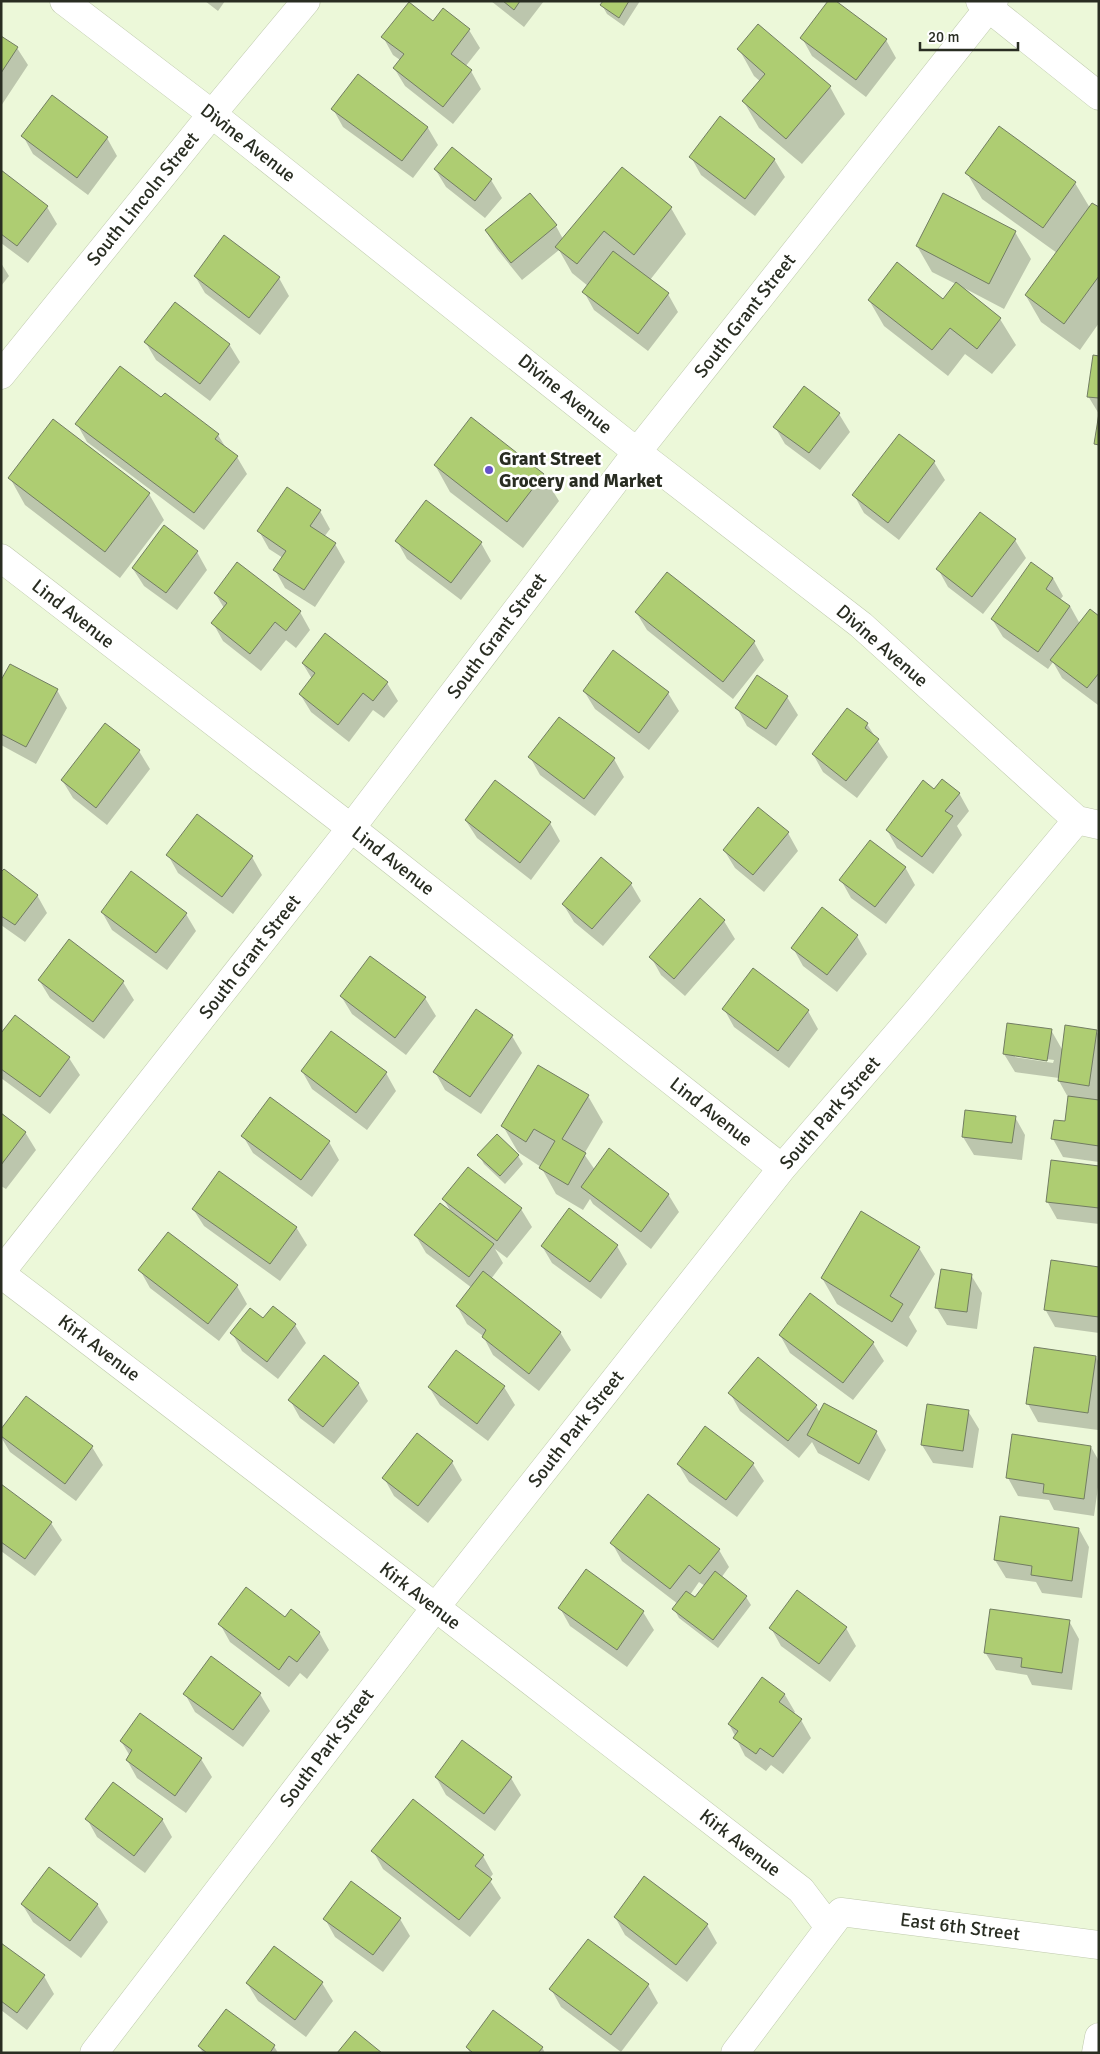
<svg xmlns="http://www.w3.org/2000/svg" width="1100" height="2054" font-family="Signika,sans-serif">
<style>
.shadow{fill:#0003;fill-rule:evenodd}
.building{fill:#aecd72;stroke:#727d62}
.lines{fill:none;stroke-linecap:round;stroke-linejoin:round}
.minor-casing{stroke:#bfcaad;stroke-width:29}
.minor{stroke:#fff;stroke-width:28}
.poi-dot{fill:#6652cb;stroke:#fff;stroke-width:2}
.labels{text-anchor:middle;dominant-baseline:central;stroke-width:5;stroke-linejoin:round;paint-order:stroke}
.street-label{font-size:19px;fill:#292d22;stroke:#fff}
.poi-label{font-size:19px;font-weight:bold;fill:#292d22;stroke:#fff;text-anchor:start}
</style>
<rect width="100%" height="100%" fill="#ecf8d9"/>
<path class="shadow" d="M205 1H225L218 11Z
M491 1H544L524 27Z
M604 1H640L624 26 607 14 602 5Z
M443 10 469 30 480 48 465 67 471 71 481 89 453 124 405 86 394 68 400 60 393 55 383 37 433 22Z
M758 26 830 87 845 114 802 164 759 128 744 102 761 82 754 76 739 49Z
M1 37 17 48 28 65 1 106Z
M802 38 886 40 896 58 866 97 812 56Z
M358 76 428 128 438 145 413 178 343 127 333 109Z
M1000 128 1075 183 1090 208 1099 209V323L1080 350 1041 322 1026 296 1057 253 982 199 967 173Z
M23 136 107 138 117 156 88 195 33 154Z
M452 148 491 180 502 198 485 218 446 187 435 169Z
M691 157 774 159 785 177 755 216 701 175Z
M1 172 47 207 57 224 28 263 1 243Z
M530 195 556 226 563 239 671 208 686 234 650 280 668 294 678 312 648 351 594 310 584 292 588 286 572 273 559 250 522 280 497 249 486 231Z
M944 195 1015 232 1031 259 1004 309 964 288 1000 319 1016 345 992 374 965 354 948 376 884 326 869 300 943 301 956 284 932 272 917 246Z
M1 263 9 276 1 286Z
M195 276 279 278 289 296 260 335 205 293Z
M146 343 229 344 240 362 210 401 156 360Z
M1099 357V414L1088 396Z
M161 399 218 435 226 448 237 457 247 474 204 530 87 442 77 424Z
M839 414 850 432 820 470 785 444 775 427Z
M471 419 543 475 559 501 523 548 450 492 435 465Z
M900 436 934 462 945 480 899 540 864 513 854 495Z
M10 478 149 494 164 520 120 578 25 505Z
M320 511 330 529 324 537 335 544 345 562 315 607 285 588 275 570 283 558 269 549 259 531Z
M980 514 1015 540 1026 558 983 614 948 587 938 569Z
M397 541 481 543 491 561 461 600 407 559Z
M197 552 207 570 177 610 144 586 133 569Z
M1053 578 1063 596 1060 600 1070 606 1080 624 1099 617 1098 705 1062 678 1053 662 1048 669 1003 637 992 619Z
M215 593 300 612 310 630 296 648 286 640 261 671 223 641 213 623 224 608Z
M636 612 754 642 764 660 733 699 647 630Z
M325 635 387 683 398 701 384 718 373 710 349 742 311 712 300 694 312 679 303 664Z
M614 652 668 693 679 711 649 750 595 709 584 691Z
M758 677 787 697 798 715 776 746 747 726 737 708Z
M1 683 57 690 67 708 36 764 1 745Z
M848 710 867 724 888 757 857 798 823 772 813 754Z
M105 725 139 751 150 769 107 825 73 798 62 780Z
M530 757 614 759 624 777 595 816 540 775Z
M959 793 969 811 957 826 962 835 933 874 897 848 887 830Z
M466 821 550 823 560 841 531 880 477 838Z
M788 833 798 851 764 892 735 868 724 850Z
M168 855 252 857 262 875 233 914 178 873Z
M905 867 915 885 886 924 851 898 841 880Z
M1 874 37 895 47 913 25 942 1 925Z
M631 884 641 901 603 946 574 922 563 904Z
M700 900 724 921 735 939 685 996 661 975 651 957Z
M102 912 186 914 196 931 167 970 112 930Z
M857 936 867 954 837 992 803 966 793 948Z
M69 941 123 982 134 1000 104 1039 50 998 39 980Z
M371 957 425 998 436 1016 406 1055 352 1014 341 996Z
M724 1009 808 1011 818 1029 789 1068 734 1027Z
M1051 1030 1063 1051 1096 1031 1099 1035V1162L1063 1157 1053 1139 1066 1122 1069 1099 1059 1081V1078L1015 1072 1004 1054ZM1015 1055 1054 1060 1053 1063 1015 1057Z
M1 1035 69 1058 80 1075 50 1114 1 1078Z
M512 1036 522 1053 481 1114 445 1090 435 1072Z
M302 1071 386 1073 396 1091 367 1130 312 1089Z
M588 1096 603 1122 584 1154 595 1170 668 1194 679 1212 651 1249 593 1204 590 1199 583 1210 556 1194 541 1167 518 1152 503 1126Z
M1 1114 25 1132 36 1150 6 1189 1 1186Z
M1015 1117 1025 1135 1022 1160 974 1155 963 1137Z
M243 1136 329 1142 339 1160 312 1197 253 1153Z
M479 1155 518 1156 523 1164 505 1184 484 1164Z
M1099 1167V1224L1057 1219 1047 1201Z
M468 1169 521 1209 532 1227 507 1258 495 1249 503 1263 491 1279 560 1332 571 1350 539 1391 493 1355 483 1336 467 1324 457 1306 472 1288 426 1253 416 1236 452 1214 444 1200Z
M193 1209 296 1227 307 1245 280 1281 204 1226Z
M542 1246H617L627 1264 601 1299 552 1263Z
M919 1248 935 1274 909 1317 917 1331 907 1347 837 1304 822 1278Z
M1099 1268V1333L1055 1327 1045 1309Z
M140 1270 237 1286 247 1304 219 1341 150 1288Z
M971 1275 982 1293 977 1329 947 1325 936 1307Z
M811 1295 873 1343 884 1361 853 1400 790 1353 780 1335Z
M273 1308 295 1325 306 1343 278 1379 242 1351 232 1333 264 1320Z
M456 1351 504 1387 515 1405 488 1441 440 1405 429 1387Z
M1096 1357 1099 1363 1098 1430 1038 1422 1028 1404Z
M758 1359 816 1406 820 1413 876 1432 886 1450 869 1481 818 1453 812 1442 799 1458 740 1411 730 1393Z
M358 1383 368 1401 334 1444 300 1418 290 1400Z
M26 1398 92 1447 103 1465 76 1501 10 1452 1 1437V1431Z
M968 1411 979 1429 973 1468 933 1463 922 1445Z
M1091 1447 1099 1461V1480L1094 1516 1054 1510 1049 1500 1018 1496 1008 1478Z
M452 1462 462 1480 428 1523 394 1496 384 1478Z
M678 1464H753L764 1481 737 1517 689 1482Z
M1 1485 51 1523 62 1540 35 1576 1 1551Z
M1079 1529 1089 1547 1082 1598 1042 1593 1036 1582 1006 1578 995 1560Z
M612 1543 719 1550 729 1567 721 1578 746 1597 751 1605 718 1648 679 1618 674 1609 678 1604 622 1561ZM699 1582 705 1586 695 1599 690 1595Z
M586 1571 643 1612 654 1630 627 1667 570 1626 560 1608Z
M1069 1621 1079 1639 1072 1690 1032 1685 1027 1675 996 1670 985 1652Z
M220 1624 319 1632 329 1650 307 1679 300 1673 289 1687 230 1642Z
M771 1628H846L856 1646 830 1682 781 1646Z
M185 1694H260L270 1711 243 1747 195 1712Z
M785 1695 795 1712 793 1714 801 1720 811 1738 783 1774 771 1765 766 1771 745 1756 729 1724Z
M141 1715 201 1759 212 1777 186 1813 137 1778 127 1760 130 1756 121 1741Z
M436 1777 511 1778 521 1795 495 1831 446 1795Z
M87 1819H162L172 1837 145 1873 97 1837Z
M373 1851 483 1856 493 1874 489 1879 501 1898 470 1937 383 1869Z
M22 1904H97L108 1922 81 1958 33 1922Z
M615 1917 707 1925 717 1943 687 1982 625 1935Z
M325 1919H400L410 1936 383 1972 335 1937Z
M588 1940 648 1985 658 2003 621 2052 561 2007 551 1989Z
M1 1945 44 1976 54 1994 27 2030 1 2010Z
M274 1948 322 1983 333 2001 306 2037 258 2001 247 1983Z
M199 2046H274L278 2053H203Z
M467 2047H542L545 2053H470Z"/>
<path class="building" d="M503 1H520L514 10Z
M603 1H629L619 18 600 5Z
M828 1H836L887 39 856 80 800 38Z
M409 2 433 21 443 8 470 29 451 54 472 70 443 107 393 68 404 54 381 37Z
M758 24 831 86 786 139 742 101 765 74 737 49Z
M1 36 18 47 1 73Z
M358 74 428 127 402 161 331 109Z
M52 95 108 137 77 178 21 136Z
M720 116 775 159 745 199 689 157Z
M999 126 1076 182 1043 228 965 173Z
M452 147 492 179 475 201 434 169Z
M622 167 672 207 634 255 604 231 577 264 555 247Z
M1 170 48 206 17 246 1 234Z
M530 193 557 225 511 263 485 230Z
M943 193 1016 231 989 284 916 246Z
M1092 203 1099 207V276L1064 324 1025 295Z
M224 235 280 277 249 318 194 276Z
M613 251 669 293 638 334 582 292Z
M897 262 943 299 956 282 1001 318 977 349 950 328 932 350 868 300Z
M175 302 230 344 200 384 144 342Z
M1093 355 1099 356V398L1087 397Z
M120 366 161 397 165 393 219 434 215 439 238 456 194 513 75 424Z
M804 386 840 413 809 453 773 427Z
M1099 413V445L1094 444Z
M471 417 544 474 507 522 434 465Z
M53 419 150 493 105 552 8 478Z
M899 434 935 461 888 523 852 495Z
M287 487 321 510 310 526 336 543 304 590 273 570 286 551 257 531Z
M426 500 482 542 451 583 395 541Z
M980 512 1016 539 972 597 936 569Z
M164 525 198 551 166 593 132 568Z
M237 562 301 611 286 631 275 622 250 654 211 623 227 603 214 593Z
M1031 562 1053 578 1046 589 1070 606 1038 652 991 619Z
M667 572 755 641 723 682 635 612Z
M1090 609 1099 616V673L1087 688 1050 660Z
M325 633 388 682 373 701 363 693 338 725 299 694 315 673 302 663Z
M613 650 669 692 639 733 583 691Z
M10 664 58 689 26 747 1 734V680Z
M757 675 788 696 766 729 735 708Z
M847 708 868 723 865 728 879 739 846 781 812 754Z
M559 717 615 758 584 799 528 757Z
M105 723 140 750 96 808 61 780Z
M942 779 960 793 945 811 953 816 922 857 886 830 923 780 934 789Z
M495 780 551 822 520 863 465 820Z
M758 807 789 832 753 875 723 850Z
M197 814 253 856 222 897 166 855Z
M870 840 906 867 875 907 839 880Z
M601 857 632 883 592 929 562 904Z
M4 869 38 895 15 925 1 916V872Z
M131 871 187 913 156 953 101 912Z
M700 898 725 920 674 979 649 957Z
M822 907 858 935 827 975 791 948Z
M69 939 124 981 93 1022 38 980Z
M370 956 426 997 395 1038 340 996Z
M753 968 809 1010 778 1051 722 1009Z
M476 1009 513 1035 470 1097 433 1072Z
M15 1015 70 1057 40 1097 1 1069V1033Z
M1007 1023 1052 1029 1047 1061 1003 1054Z
M1065 1025 1097 1030 1089 1086 1058 1081Z
M331 1031 387 1072 356 1113 301 1071Z
M538 1065 589 1095 562 1139 586 1153 568 1185 539 1168 555 1141 534 1129 526 1142 501 1126Z
M1068 1096 1099 1100V1146L1051 1139 1054 1120 1065 1121Z
M270 1097 330 1141 301 1180 241 1136Z
M965 1110 1016 1116 1012 1143 962 1137Z
M1 1113 26 1132 1 1165Z
M497 1134 519 1155 500 1176 477 1155Z
M609 1148 669 1194 641 1232 581 1187Z
M1051 1160 1099 1166V1208L1046 1202Z
M468 1167 522 1208 497 1241 442 1199Z
M219 1171 297 1227 270 1264 192 1209Z
M440 1203 494 1244 469 1277 414 1235Z
M569 1208 618 1245 590 1282 541 1246Z
M861 1211 920 1247 890 1296 903 1304 892 1322 821 1278Z
M168 1232 238 1285 208 1324 138 1270Z
M1051 1260 1099 1267V1317L1044 1310Z
M941 1269 972 1274 967 1312 935 1308Z
M483 1271 561 1332 529 1374 482 1337 486 1330 456 1306Z
M810 1293 874 1342 843 1383 779 1335Z
M273 1306 296 1324 267 1362 230 1333 250 1308 263 1318Z
M1034 1347 1096 1356 1088 1413 1026 1404Z
M456 1350 505 1386 477 1424 428 1387Z
M324 1355 359 1383 323 1427 288 1400Z
M758 1357 817 1405 788 1441 728 1393Z
M26 1396 93 1446 65 1484 1 1436V1429Z
M824 1403 877 1431 859 1464 807 1435Z
M927 1404 969 1410 963 1451 921 1445Z
M705 1426 754 1463 726 1500 677 1464Z
M417 1433 453 1461 418 1506 382 1478Z
M1012 1434 1091 1446 1084 1499 1043 1493 1044 1484 1006 1478Z
M1 1484 52 1522 25 1559 1 1542Z
M648 1494 720 1549 700 1574 689 1565 670 1589 610 1543Z
M1000 1516 1079 1528 1072 1581 1031 1575 1032 1566 994 1560Z
M586 1569 644 1611 617 1650 558 1608Z
M715 1571 747 1596 713 1640 672 1609 686 1591 695 1597Z
M246 1587 285 1617 291 1609 320 1632 297 1662 289 1656 279 1670 218 1624Z
M797 1590 847 1627 819 1664 769 1628Z
M990 1609 1070 1620 1062 1673 1021 1667 1022 1658 984 1653Z
M211 1656 261 1693 233 1730 183 1694Z
M762 1677 785 1694 779 1702 802 1719 773 1757 760 1748 756 1754 733 1738 738 1731 728 1724Z
M140 1713 202 1758 175 1796 126 1760 132 1750 120 1741Z
M462 1740 512 1777 484 1814 435 1777Z
M113 1782 163 1819 134 1856 85 1819Z
M413 1799 484 1855 475 1866 492 1879 459 1920 371 1851Z
M49 1867 98 1904 70 1941 21 1904Z
M644 1876 708 1924 676 1965 614 1917Z
M351 1881 401 1918 373 1955 323 1919Z
M588 1939 649 1984 611 2035 549 1989Z
M1 1943 45 1975 17 2013 1 2001Z
M274 1946 323 1982 295 2020 246 1983Z
M226 2009 275 2045 270 2053H207L198 2046Z
M493 2010 543 2047 538 2053H473L466 2047Z
M355 2031 382 2053H337Z"/>
<g class="lines">
<defs>
<path id="minor" d="M64 1 212 114 637 452 861 625 1077 820 1099 825
M980 1 1099 96
M1 375 212 114 306 1
M1 558 351 828 782 1168
M1 1272 351 828 637 452 994 1
M1 1274C269 1477 534 1684 801 1890L829 1927
M94 2053 435 1608 782 1168 920 1008 1077 820
M735 2053 841 1912 1099 1945
M1096 2053 1099 2037"/>
</defs>
<use href="#minor" class="minor-casing"/>
<use href="#minor" class="minor"/>
</g>
<circle class="poi-dot" cx="489" cy="470" r="5"/>
<g class="labels">
<g class="street-label">
<text transform="translate(248 143) rotate(38)">Divine Avenue</text>
<text transform="translate(143 199) rotate(-51)">South Lincoln Street</text>
<text transform="translate(745 316) rotate(-52)">South Grant Street</text>
<text transform="translate(565 394) rotate(39)">Divine Avenue</text>
<text transform="translate(73 614) rotate(38)">Lind Avenue</text>
<text transform="translate(497 636) rotate(-53)">South Grant Street</text>
<text transform="translate(882 646) rotate(41)">Divine Avenue</text>
<text transform="translate(393 861) rotate(38)">Lind Avenue</text>
<text transform="translate(250 957) rotate(-52)">South Grant Street</text>
<text transform="translate(711 1112) rotate(38)">Lind Avenue</text>
<text transform="translate(830 1113) rotate(-49)">South Park Street</text>
<text transform="translate(99 1348) rotate(37)">Kirk Avenue</text>
<text transform="translate(576 1429) rotate(-52)">South Park Street</text>
<text transform="translate(420 1596) rotate(38)">Kirk Avenue</text>
<text transform="translate(327 1748) rotate(-53)">South Park Street</text>
<text transform="translate(740 1843) rotate(38)">Kirk Avenue</text>
<text transform="translate(960 1927) rotate(7)">East 6th Street</text>
</g>
<g class="poi-label">
<text x="499" y="459">Grant Street<tspan x="499" dy="22">Grocery and Market</tspan></text>
</g>
</g>
<rect width="1100" height="2054" fill="none" stroke="#292d22" stroke-width="5"/>
<path d="M920 42v8h98v-8" fill="none" stroke="#292d22" stroke-width="2.5"/>
<text x="928" y="42" font-size="15" fill="#292d22" stroke="#ffffff" stroke-width="4" paint-order="stroke">20 m</text>
</svg>
